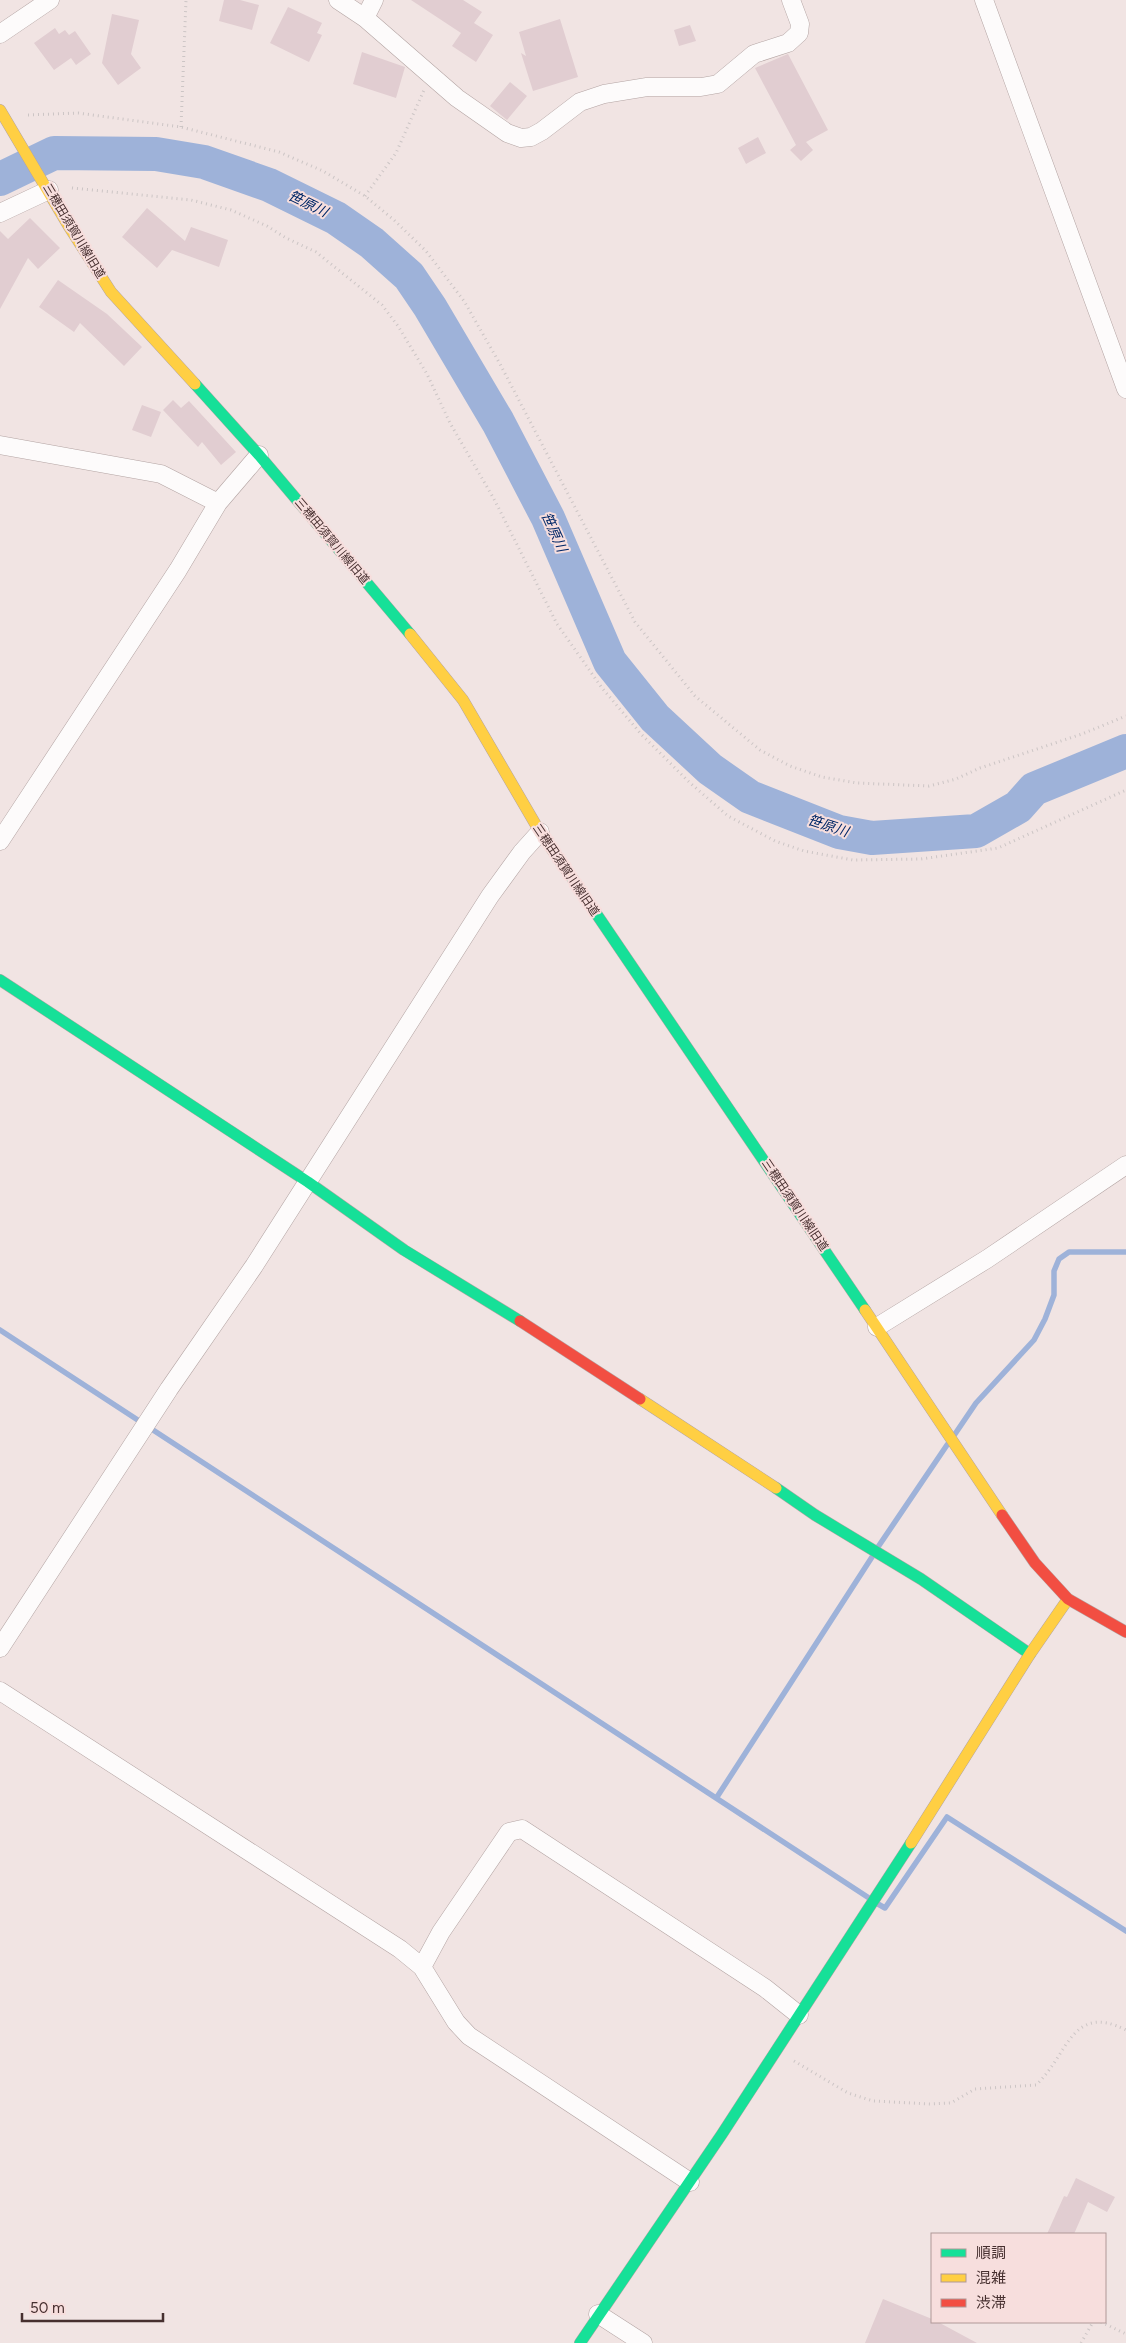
<svg xmlns="http://www.w3.org/2000/svg" width="1126" height="2343" font-family="Figtree,'Noto Sans JP',sans-serif">
<style>
.lines{fill:none;stroke-linecap:round;stroke-linejoin:round}
.stream{stroke:#9eb2d9;stroke-width:5.5}
.river{stroke:#9eb2d9;stroke-width:34}
.building{fill:#e1cdd1}
.street-casing{stroke:#b3a4a3;stroke-width:19}
.fast-casing{stroke:#b3a4a3;stroke-width:12}
.slow-casing{stroke:#b3a4a3;stroke-width:12}
.jam-casing{stroke:#b3a4a3;stroke-width:12}
.path{stroke:#ccc5c5;stroke-width:3;stroke-dasharray:1 4;stroke-linecap:butt}
.street{stroke:#fdfbfb;stroke-width:18}
.fast{stroke:#16e098;stroke-width:11}
.slow{stroke:#ffcf43;stroke-width:11}
.jam{stroke:#f24e42;stroke-width:11}
.labels{text-anchor:middle;dominant-baseline:central;stroke-width:4;stroke-linejoin:round;paint-order:stroke}
.street-label{font-size:12px;fill:#462f2f;stroke:#f7dedd}
.water-label{font-size:14px;font-style:italic;fill:#002767;stroke:#f7dedd}
</style>
<rect width="100%" height="100%" fill="#f1e4e3"/>
<g class="lines">
<path class="stream" d="M0 1330 869 1898
M955 1434 976 1403 1034 1340 1045 1319 1054 1295V1271L1059 1259 1069 1252H1126
M878 1547 947 1445
M717 1797 872 1557
M878 1904 885 1908 947 1817 1126 1931"/>
<path class="river" d="M0 179 54 153 156 154 204 162 269 185 336 218 372 243 409 276 430 307 498 422 548 518 610 662 655 718 710 769 750 797 839 832 872 838 976 831 1018 807 1034 789 1126 751"/>
</g>
<path class="building" d="M224 0H240L259 5 252 30 219 21Z
M411 0H463L482 12 474 23 493 35 476 62 452 46 461 33Z
M288 7 322 23 317 33 322 35 309 62 270 43Z
M112 14 139 20 131 54 141 68 118 85 102 63Z
M560 19 578 77 533 91 521 53 526 56 519 32Z
M690 25 696 41 679 46 674 30Z
M55 28 59 34 65 30 69 35 75 31 91 54 76 65 71 58 54 70 34 43Z
M362 52 405 67 396 98 353 84Z
M788 54 828 130 806 142 813 150 801 161 790 150 796 145 755 68Z
M510 82 527 96 507 120 490 106Z
M758 137 766 153 746 164 738 148Z
M147 208 185 241 191 227 228 240 219 267 172 250 157 268 122 237Z
M30 218 60 248 38 269 28 258 0 309V231L8 239Z
M58 280 107 314 142 347 124 366 80 323 74 332 39 307Z
M173 400 181 408 189 401 236 452 221 465 202 442 198 447 163 410Z
M142 405 161 412 151 437 132 430Z
M1076 2178 1115 2197 1107 2212 1088 2202 1074 2234H1047L1064 2196 1067 2197Z
M883 2299 932 2319V2322H938L977 2343H865Z"/>
<g class="lines">
<defs>
<path id="street" d="M338 0 365 18 457 98 507 133 521 138 531 137 542 131 580 102 604 94 647 87H701L718 84 754 54 788 43 799 33 800 24 791 0
M984 0 1126 389
M365 18 374 0
M0 34 50 0
M0 213 49 190
M0 445 161 474 218 503
M0 841 178 570 218 503 259 455
M877 1327 987 1259 1126 1165
M0 1648 169 1389 254 1266 490 896 522 852 540 832
M0 1691 400 1949 422 1967 456 2022 469 2036 690 2182
M422 1967 441 1932 509 1832 522 1829 765 1988 799 2015
M598 2314 643 2343"/>
<path id="fast" d="M195 384 259 455 410 634
M570 875 865 1310
M0 980 308 1182 404 1250 520 1321
M776 1488 815 1515 921 1579 1030 1654
M580 2343 722 2134 911 1843"/>
<path id="slow" d="M0 110 68 225 111 292 195 384
M410 634 463 700 540 832 570 875
M865 1310 1002 1515
M640 1399 776 1488
M911 1843 1030 1654 1068 1599"/>
<path id="jam" d="M520 1321 640 1399
M1002 1515 1035 1563 1068 1599 1126 1632"/>
</defs>
<use href="#street" class="street-casing"/>
<use href="#fast" class="fast-casing"/>
<use href="#slow" class="slow-casing"/>
<use href="#jam" class="jam-casing"/>
<path class="path" d="M28 115 78 113 181 127 279 152 323 171 365 196 394 220 426 251 464 301 500 364 635 622 695 696 760 750 790 766 822 777 857 783 929 786 956 779 980 768 1082 734 1126 716
M181 127 186 0
M72 188 191 200 231 210 267 226 286 238 316 252 382 305 398 326 427 374 450 423 494 499 557 624 602 688 641 734 689 782 728 816 775 841 804 851 853 860 921 859 998 848 1126 790
M365 196 396 153 424 90
M794 2061 848 2093 873 2101 931 2104 951 2103 975 2089 1036 2085C1068 2056 1071 2002 1126 2030
M1101 2322 1126 2334
M1081 2343 1093 2322"/>
<use href="#street" class="street"/>
<use href="#fast" class="fast"/>
<use href="#slow" class="slow"/>
<use href="#jam" class="jam"/>
</g>
<g class="labels">
<g class="street-label">
<text transform="translate(74 231) rotate(59)">三穂田須賀川線旧道</text>
<text transform="translate(332 541) rotate(50)">三穂田須賀川線旧道</text>
<text transform="translate(566 870) rotate(56)">三穂田須賀川線旧道</text>
<text transform="translate(795 1205) rotate(56)">三穂田須賀川線旧道</text>
</g>
<g class="water-label">
<text transform="translate(308 204) rotate(26)">笹原川</text>
<text transform="translate(554 532) rotate(66)">笹原川</text>
<text transform="translate(828 826) rotate(18)">笹原川</text>
</g>
</g>
<rect x="931" y="2233" width="175" height="90" fill="#f7dedd" stroke="#b09897"/>
<rect x="941" y="2249" width="25" height="8" fill="#16e098" stroke="#b09897"/>
<text x="976" y="2258" font-size="15" fill="#462f2f">順調</text>
<rect x="941" y="2274" width="25" height="8" fill="#ffcf43" stroke="#b09897"/>
<text x="976" y="2283" font-size="15" fill="#462f2f">混雑</text>
<rect x="941" y="2299" width="25" height="8" fill="#f24e42" stroke="#b09897"/>
<text x="976" y="2308" font-size="15" fill="#462f2f">渋滞</text>
<path d="M22 2313v8h141v-8" fill="none" stroke="#462f2f" stroke-width="2.5"/>
<text x="30" y="2313" font-size="15" fill="#462f2f" stroke="#f7dedd" stroke-width="4" paint-order="stroke">50 m</text>
</svg>
